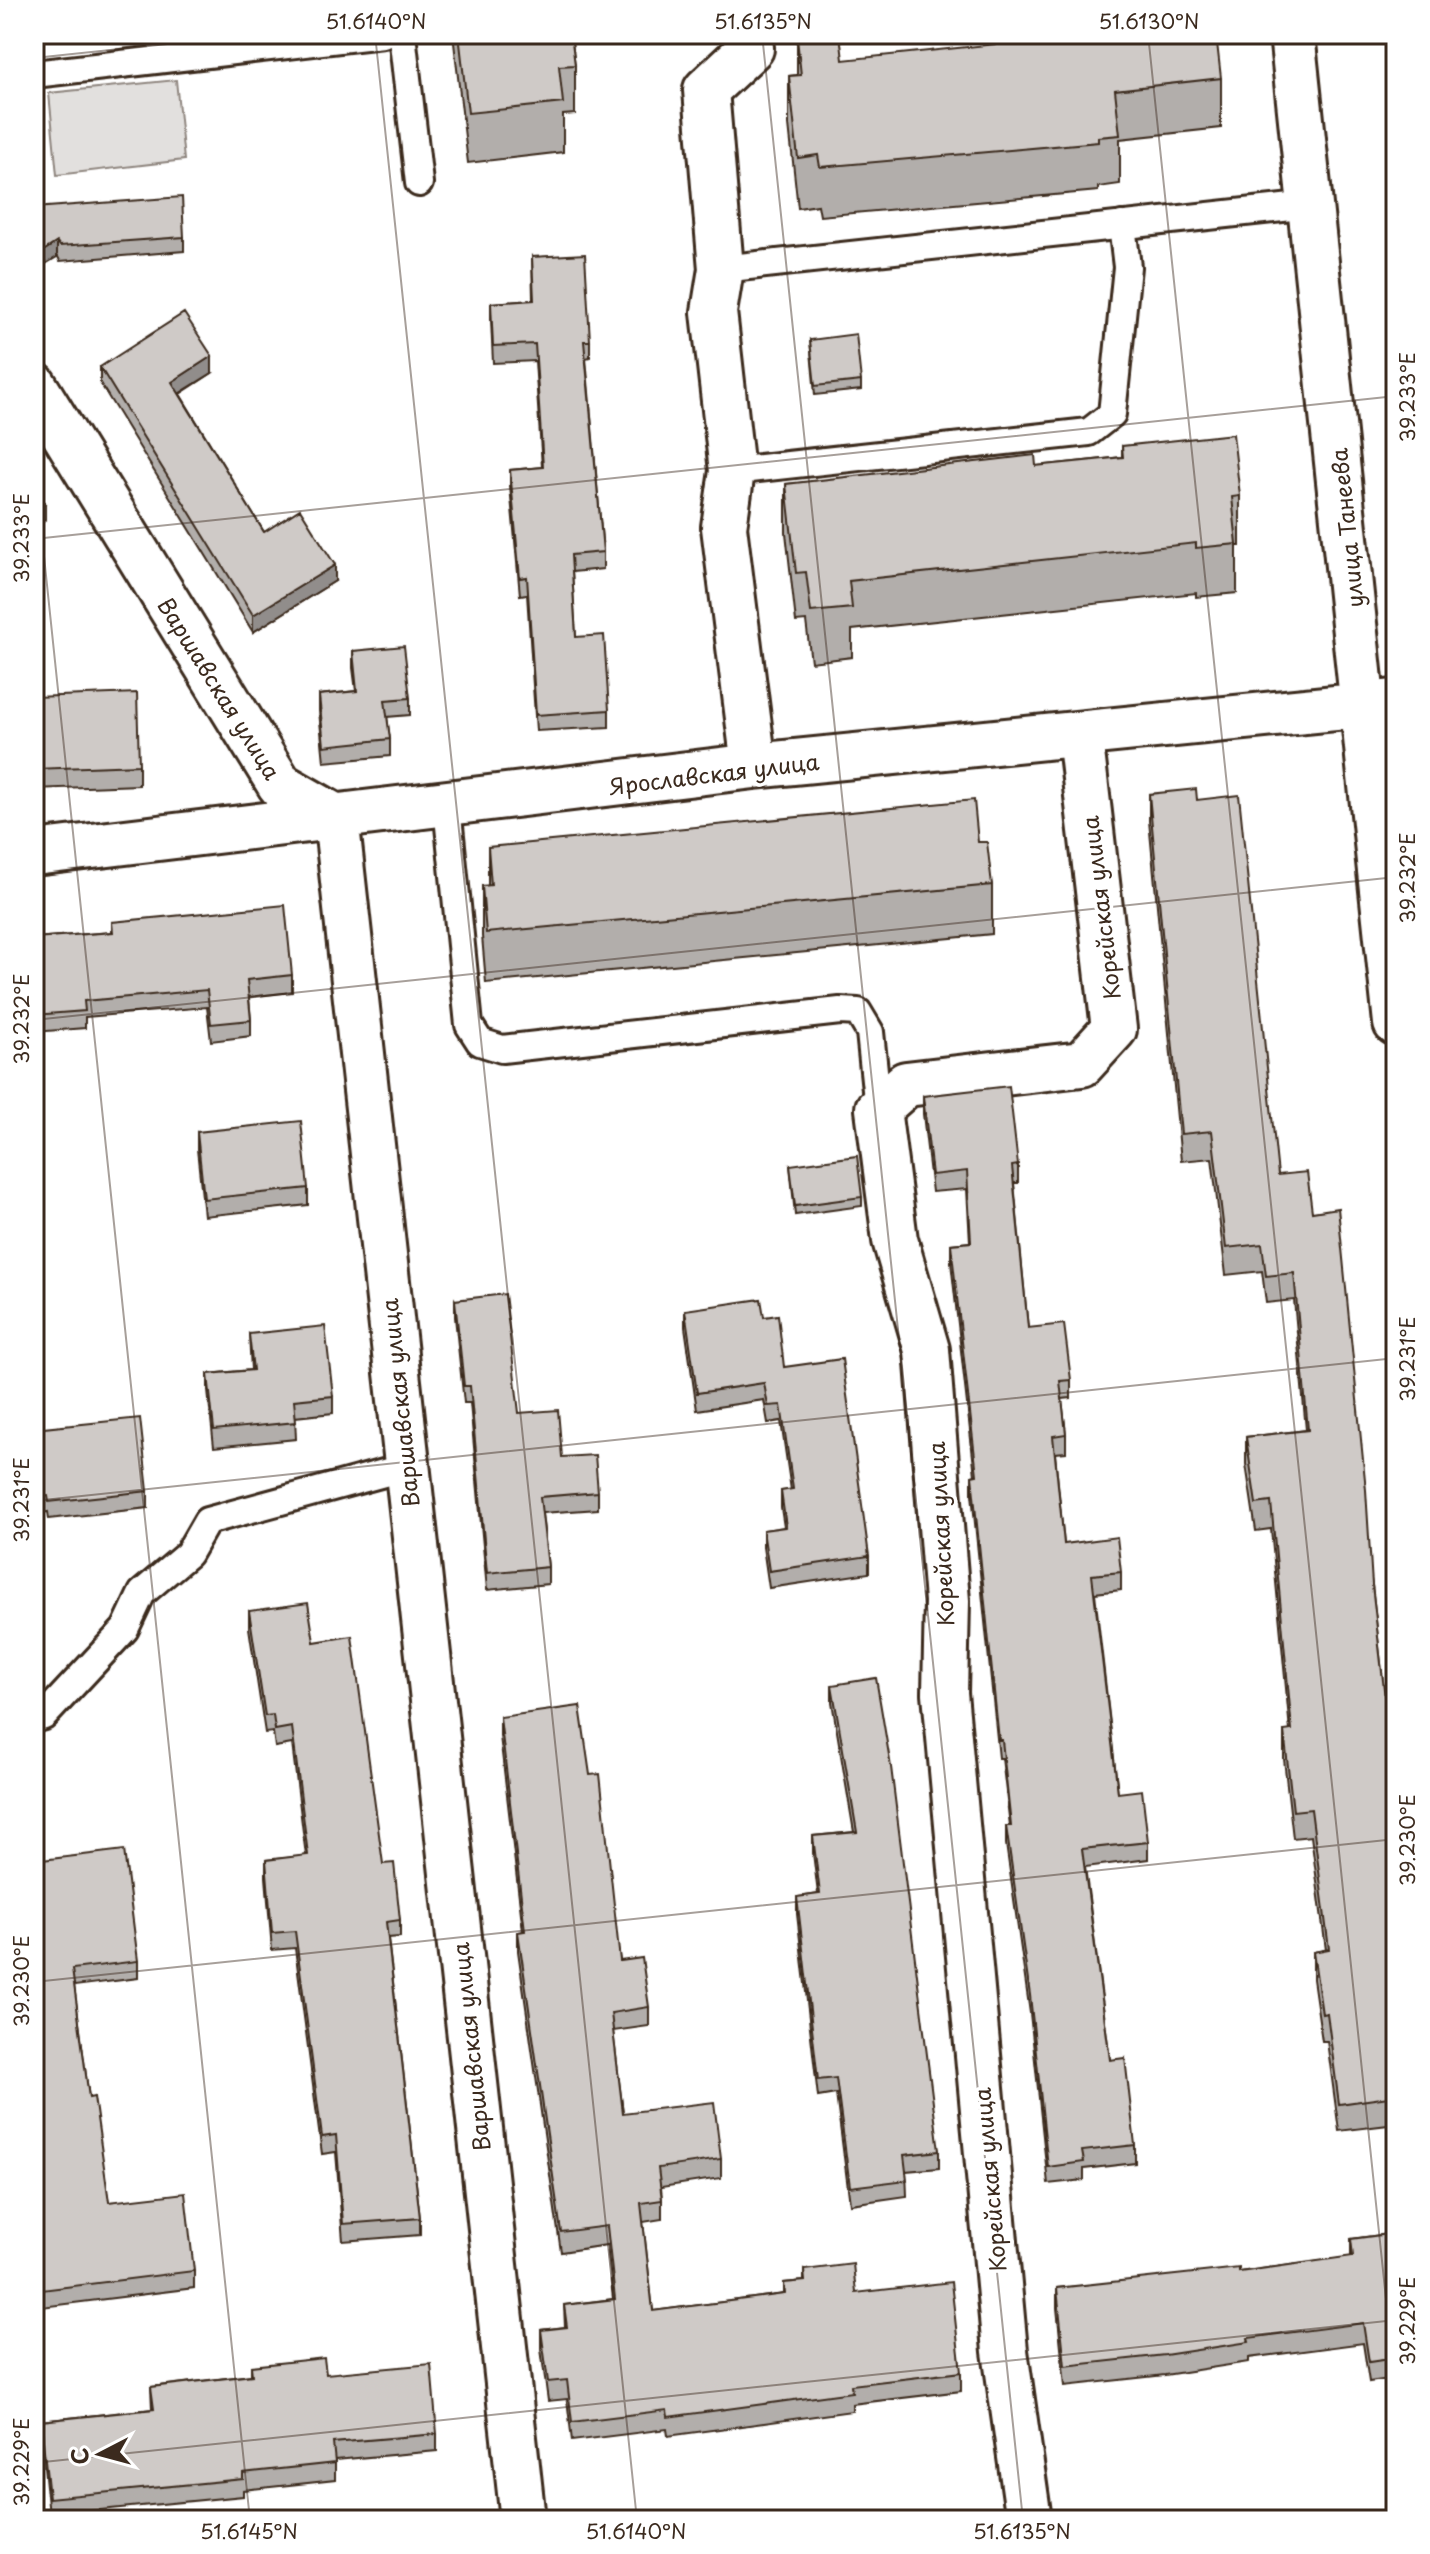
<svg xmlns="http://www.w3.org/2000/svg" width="1430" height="2554" font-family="'Playpen Sans',sans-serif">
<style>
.green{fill:#e2e0de;stroke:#8e857e;stroke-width:2}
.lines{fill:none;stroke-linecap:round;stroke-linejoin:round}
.service-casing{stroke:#3b2a1e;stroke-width:32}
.minor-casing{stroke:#3b2a1e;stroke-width:50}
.service{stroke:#fff;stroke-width:26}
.minor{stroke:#fff;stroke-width:44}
.wall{fill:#b2aeab;stroke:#3b2a1e;stroke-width:2}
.shaded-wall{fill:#918d8b;stroke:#3b2a1e;stroke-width:2}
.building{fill:#cfcac7;stroke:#3b2a1e;stroke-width:2}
.ticks{fill:none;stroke:#3b2a1e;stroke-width:2;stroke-opacity:0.45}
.labels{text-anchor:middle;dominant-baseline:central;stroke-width:7;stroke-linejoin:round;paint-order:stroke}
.street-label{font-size:22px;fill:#3b2a1e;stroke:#fff}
.neatline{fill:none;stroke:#3b2a1e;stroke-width:3}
.ticks-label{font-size:20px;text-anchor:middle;fill:#3b2a1e}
</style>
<rect width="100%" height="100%" fill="#fff"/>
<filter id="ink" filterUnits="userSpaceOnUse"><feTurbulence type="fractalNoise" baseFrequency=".0125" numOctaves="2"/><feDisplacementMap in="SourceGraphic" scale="16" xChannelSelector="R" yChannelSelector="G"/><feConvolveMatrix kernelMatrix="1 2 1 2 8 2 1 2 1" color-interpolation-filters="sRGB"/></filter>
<g filter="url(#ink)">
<path class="green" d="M176 80 184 160 57 175 49 93Z"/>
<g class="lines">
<defs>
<path id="service" d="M402 34 419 183
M34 74 383 34
M721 269 1310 205
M732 471 1089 432 1112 414 1127 267 1122 225
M447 806 469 1025 480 1042 502 1049 840 1011 858 1012 870 1032 878 1109
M34 1719 44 1716 125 1629 142 1593 188 1554 207 1521 406 1467"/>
<path id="minor" d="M749 34 751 48 706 90 721 269 714 312 732 471 724 527 754 766
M1292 34 1396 1023
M34 385 280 785 336 817 523 2520
M34 853 754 766 1396 702
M1029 2520 1005 2351 945 1693 947 1601 927 1350 895 1240 878 1109 906 1084 1082 1064 1114 1029 1080 735"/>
</defs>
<use href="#service" class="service-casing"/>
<use href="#minor" class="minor-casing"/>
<use href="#service" class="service"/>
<use href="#minor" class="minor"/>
</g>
<path class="wall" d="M453 34H571L575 65V114L563 115V152L468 163Z
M797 38 843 60 1221 78V128L1120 139V184L1098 187V191L820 216 818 205 798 208 789 125V76L797 75Z
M34 208 184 237V251L60 261Z
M532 257 590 341V357L586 358 603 552V569L572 572 576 637 609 710V727L536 731 527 594 520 595 510 486V470L542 467 535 361 493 363 491 320V303L533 300Z
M810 340 861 381V390L815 395Z
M100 367 212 373 180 394 264 532 335 581 253 632 100 383Z
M1122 446 1240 496V546H1237V593L1196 597V593L852 630V657L811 662 806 621 796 622 786 533V484L1036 466 1122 457Z
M353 651 410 698V715L387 717 390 739V756L324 762 319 711V695L356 691 353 668Z
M34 697 139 765V785L34 789Z
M1149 794 1197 800 1278 1175 1312 1212 1372 1585 1396 1794V2124L1339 2131 1327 2041H1322L1313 1979V1952L1326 1950 1311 1836 1293 1838 1284 1759V1731H1290L1271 1529 1256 1531 1246 1464V1437L1306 1430 1294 1300 1266 1303 1262 1271 1226 1275 1212 1158 1181 1161 1149 821Z
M978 842 992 885V934L486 983 482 936V886H488V847Z
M112 922 292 975V992L249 997 251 1020V1036L211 1041 207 1007 85 1017V1028L34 1032V938L112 932Z
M923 1096 1018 1165V1183H1014L1028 1328 1071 1380V1398L1062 1399 1066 1434V1452L1055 1453 1064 1544 1121 1572V1590L1095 1593 1118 1793 1148 1842V1859L1085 1867 1110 2060 1135 2145V2163L1084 2169V2180L1048 2184 1030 2013 1006 1844V1826H1010L1002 1758H999L972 1494V1476L975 1475 951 1262V1244L970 1242 967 1189 932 1192 923 1114Z
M197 1132 308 1188V1205L204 1216 197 1149Z
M790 1165 862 1197V1206L795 1215Z
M455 1300 519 1413 598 1492V1509L542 1513 548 1567V1584L487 1590 470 1403H464L455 1317Z
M685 1310 764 1317 784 1367 869 1556V1573L769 1588 763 1547V1530L784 1527 781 1508V1491L791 1490 781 1421 768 1423 764 1400 697 1410 685 1327Z
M249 1334 333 1396V1413L295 1417 296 1439 214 1447 208 1391V1374L251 1370Z
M34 1429 148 1491V1508L49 1519 48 1512 34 1514Z
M249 1611 314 1642 400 1920V1937L388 1938 420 2218V2235L343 2241 336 2152 322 2154 295 1948 272 1950 266 1877V1860L306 1856 292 1744 275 1747 273 1732 265 1733 249 1628Z
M832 1685 939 2151V2168L906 2171 907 2196 850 2204 836 2094 818 2097 797 1914V1897L818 1894 813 1853V1836L854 1832 832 1702Z
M500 1717 590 1775 620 1961 649 2007V2026L613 2031 623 2113 721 2159V2178L661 2187 662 2200V2219L643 2222 653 2311 784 2294V2283L804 2281V2270L856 2293 961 2372V2391L852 2404V2411L668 2436 667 2429 572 2441 567 2399 548 2401 541 2349V2330L565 2327 564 2305 613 2299 607 2245 561 2252 518 1951V1932L523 1931 500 1736Z
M34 1861 138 1961V1978L74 1986 89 2098 109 2202 194 2271V2288L42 2307 34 2238V2211H37L34 2188Z
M1396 2233V2378L1369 2382 1363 2343 1249 2358V2362L1165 2375 1065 2386 1057 2308V2288L1239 2272 1351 2257V2239Z
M251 2366 326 2374 437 2434V2451L335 2460V2480L243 2490V2496L49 2515 41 2438V2421L152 2409 151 2387 251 2375Z"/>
<path class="shaded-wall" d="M57 242V257L34 271V257Z
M212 356V373L172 398V382Z
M45 503V520L34 526V509Z
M335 565V581L253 632V615Z"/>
<path class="building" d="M459 34H571L575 65 559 66 563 103 468 113Z
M840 34 843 60 1091 34H1216L1221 78 1115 90 1120 135 1098 137V142L820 167 818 155 798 158 789 76 801 75 797 38Z
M182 197 184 237 60 246 57 242 34 257V208Z
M585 254 590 341H584L603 552 571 555 576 637 604 635 609 710 536 715 527 577 520 578 510 470 543 467 535 344 493 346 491 303 534 300 532 257Z
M184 313 212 356 172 382 264 532 300 509 335 565 253 615 100 367Z
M856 334 861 381 815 386 810 340Z
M1233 434 1240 496 1232 497 1237 544 1196 548V543L849 581 852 608 811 612 806 572 796 573 786 484 1035 455 1036 466 1123 457 1122 446Z
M34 487 45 503 34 509Z
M404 646 410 698 385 700 390 739 324 746 319 695 357 691 353 651Z
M137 693 139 765 34 769V697Z
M1196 789 1197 800 1239 795 1278 1175 1307 1172 1312 1212 1338 1208 1366 1490 1372 1585 1396 1794V2096L1339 2104 1327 2013 1322 2014 1313 1952 1329 1949 1311 1809 1293 1811 1284 1731 1292 1730 1271 1502 1256 1504 1246 1437 1308 1430 1294 1273 1266 1276 1262 1244 1226 1248 1212 1131 1181 1134 1149 794Z
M974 800 978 842H987L992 885 486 933 482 886 491 885 488 847Z
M285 905 292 975 247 980 251 1020 211 1024 207 990 84 1001 85 1011 34 1015V938L113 932 112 922Z
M1009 1086 1018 1165 1012 1166 1028 1328 1064 1324 1071 1380 1060 1381 1066 1434 1053 1436 1064 1544 1117 1537 1121 1572 1092 1575 1118 1793 1142 1790 1148 1842 1082 1849 1110 2060 1125 2058 1135 2145 1082 2151 1084 2162 1048 2167 1030 1995 1006 1826H1011L1002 1740H999L972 1476 977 1475 951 1244 971 1242 967 1171 932 1175 923 1096Z
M301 1121 308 1188 204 1199 197 1132Z
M857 1156 862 1197 795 1206 790 1165Z
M505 1294 519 1413 558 1410 562 1457 595 1455 598 1492 540 1497 548 1567 487 1573 470 1386H464L455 1300Z
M761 1299 764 1317 778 1315 784 1367 842 1359 869 1556 769 1571 763 1530 786 1527 781 1491 793 1489 781 1405 768 1406 764 1383 697 1393 685 1310Z
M325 1326 333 1396 294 1400 296 1422 214 1430 208 1374 253 1370 249 1334Z
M140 1418 148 1491 49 1502 48 1496 34 1497V1429Z
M308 1603 314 1642 352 1636 383 1864 394 1863 400 1920 386 1922 420 2218 343 2224 336 2135 322 2137 295 1931 272 1933 266 1860 308 1855 292 1727 275 1730 273 1715 265 1716 249 1611Z
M876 1678 891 1767 939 2151 904 2155 907 2180 850 2187 836 2078 818 2080 797 1897 820 1894 813 1836 857 1832 832 1685Z
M580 1706 590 1775 600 1774 620 1961 642 1958 649 2007 611 2013 623 2113 714 2102 721 2159 658 2168 662 2200 641 2203 653 2311 785 2294 784 2283 805 2281 804 2270 853 2264 856 2293 951 2282 961 2372 851 2385 852 2392 668 2417 667 2410 572 2422 567 2380 548 2382 541 2330 567 2327 564 2305 615 2299 607 2226 561 2232 518 1932 525 1931 500 1717Z
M124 1850 138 1961 72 1969 89 2098 94 2097 109 2202 185 2193 194 2271 42 2290 34 2221V2211H39L34 2171V1861Z
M1396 2233V2358L1369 2362 1363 2323 1248 2338 1249 2342 1165 2355 1065 2366 1057 2288 1239 2268V2272L1353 2256 1351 2239Z
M324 2358 326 2374 431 2364 437 2434 333 2443 335 2463 243 2473V2479L49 2498 41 2421 154 2409 151 2387 252 2375 251 2366Z"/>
</g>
<path class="ticks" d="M375 34 637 2520M762 34 1023 2520M1148 34 1396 2394M34 58 262 34M34 461 250 2520M34 539 1396 396M34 1020 1396 877M34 1501 1396 1358M34 1982 1396 1839M34 2463 1396 2320"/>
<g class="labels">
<g class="street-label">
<text transform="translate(1346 528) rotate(-96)">улица Танеева</text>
<text transform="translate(220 688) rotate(58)">Варшавская улица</text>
<text transform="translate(714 773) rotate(-7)">Ярославская улица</text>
<text transform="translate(1100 908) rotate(-97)">Корейская улица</text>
<text transform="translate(399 1403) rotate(-96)">Варшавская улица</text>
<text transform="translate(940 1534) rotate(-93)">Корейская улица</text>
<text transform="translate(470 2047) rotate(-96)">Варшавская улица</text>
<text transform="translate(989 2180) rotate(-95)">Корейская улица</text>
</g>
</g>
<rect width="1430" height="2554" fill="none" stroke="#fff" stroke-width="88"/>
<g transform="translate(100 2454) rotate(264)" stroke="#ffffff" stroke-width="6" paint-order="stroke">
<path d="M0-6L14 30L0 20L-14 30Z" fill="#3b2a1e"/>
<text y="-12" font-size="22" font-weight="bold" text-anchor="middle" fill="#3b2a1e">С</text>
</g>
<rect x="44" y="44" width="1342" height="2466" class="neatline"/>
<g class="ticks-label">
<text x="376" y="29">51.6140°N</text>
<text x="763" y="29">51.6135°N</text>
<text x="1149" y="29">51.6130°N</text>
<text transform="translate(1408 397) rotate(-90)" y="7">39.233°E</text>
<text transform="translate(22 538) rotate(-90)" y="7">39.233°E</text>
<text transform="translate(1408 878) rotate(-90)" y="7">39.232°E</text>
<text transform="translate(22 1019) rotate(-90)" y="7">39.232°E</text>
<text transform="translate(1408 1359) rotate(-90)" y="7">39.231°E</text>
<text transform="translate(22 1500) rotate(-90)" y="7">39.231°E</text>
<text transform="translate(1408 1840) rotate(-90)" y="7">39.230°E</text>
<text transform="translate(22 1981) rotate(-90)" y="7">39.230°E</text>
<text transform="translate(1408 2321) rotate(-90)" y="7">39.229°E</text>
<text transform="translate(22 2462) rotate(-90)" y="7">39.229°E</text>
<text x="249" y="2539">51.6145°N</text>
<text x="636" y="2539">51.6140°N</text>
<text x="1022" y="2539">51.6135°N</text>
</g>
</svg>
